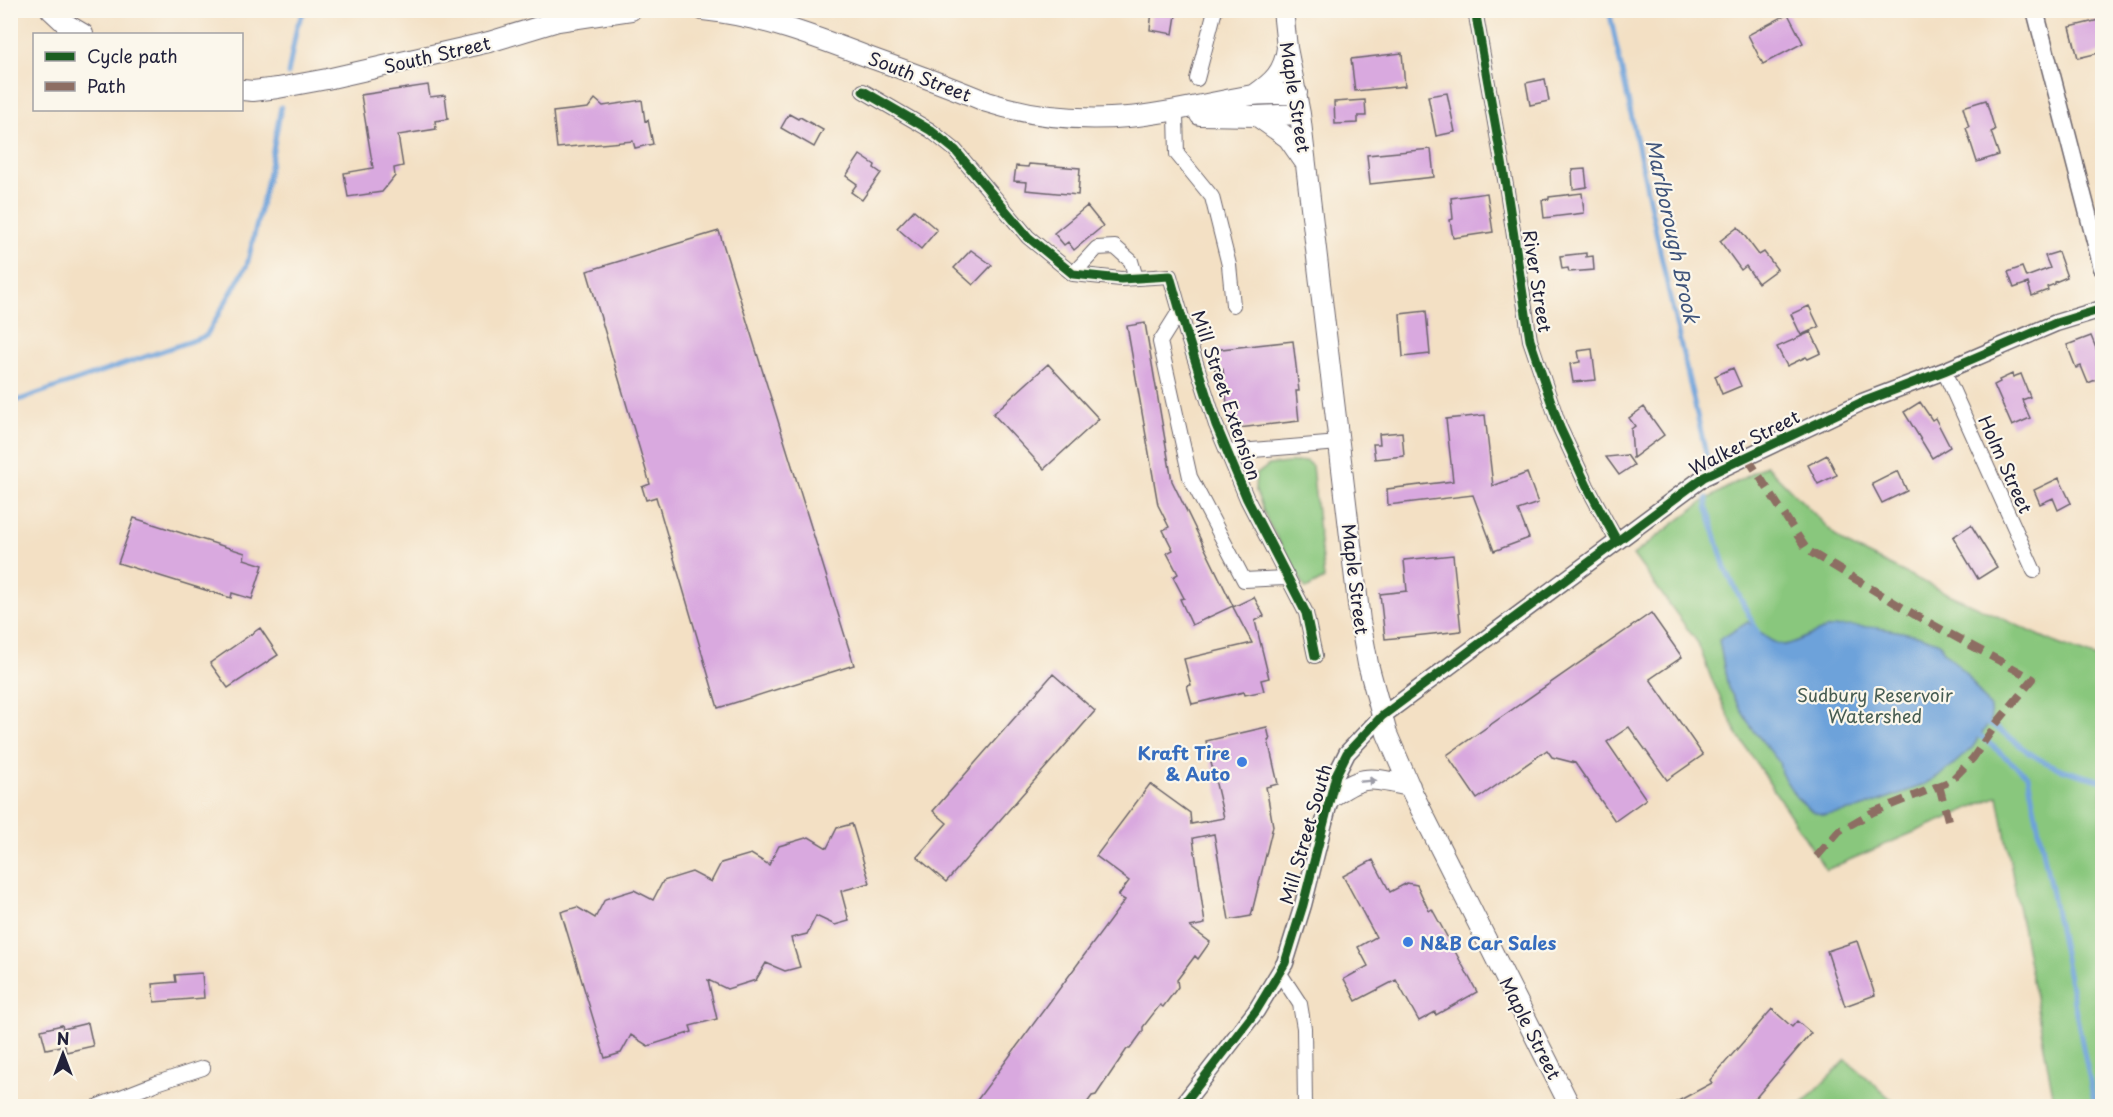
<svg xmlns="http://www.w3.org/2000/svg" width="2113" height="1117" font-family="'Playpen Sans',sans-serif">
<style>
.green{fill:#89c77d;stroke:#56745c;stroke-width:1.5}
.water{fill:#6da2da;stroke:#48628a;stroke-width:1.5}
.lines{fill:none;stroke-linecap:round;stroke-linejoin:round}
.stream{stroke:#6da2da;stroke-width:5}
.building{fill:#d9a9df}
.minor-casing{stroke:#6b646b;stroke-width:16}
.tertiary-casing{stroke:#6b646b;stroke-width:19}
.secondary-casing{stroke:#6b646b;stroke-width:22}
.minor{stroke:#fff;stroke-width:14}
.tertiary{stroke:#fff;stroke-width:16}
.secondary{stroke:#fff;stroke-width:20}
.quiet{stroke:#8d6e63;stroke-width:8;stroke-dasharray:15 8;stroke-linecap:butt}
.cycleway-casing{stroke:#fbf7ec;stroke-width:13}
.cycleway{stroke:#1b5e20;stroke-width:9}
.oneway{fill:#9c9ca7}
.shop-dot{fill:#3f7fe0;stroke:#fbf7ec;stroke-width:2}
.labels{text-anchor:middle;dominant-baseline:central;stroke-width:4.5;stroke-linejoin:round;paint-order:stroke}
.street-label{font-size:18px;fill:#22223b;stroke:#fbf7ec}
.park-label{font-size:18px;fill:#465c52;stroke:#fbf7ec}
.shop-label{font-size:18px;font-weight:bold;fill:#366cbe;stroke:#fbf7ec;text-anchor:end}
.water-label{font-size:20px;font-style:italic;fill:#40557b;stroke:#fbf7ec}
</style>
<rect width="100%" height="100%" fill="#fbf7ec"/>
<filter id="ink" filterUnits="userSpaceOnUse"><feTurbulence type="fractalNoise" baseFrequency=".0167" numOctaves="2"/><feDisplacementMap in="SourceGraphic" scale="12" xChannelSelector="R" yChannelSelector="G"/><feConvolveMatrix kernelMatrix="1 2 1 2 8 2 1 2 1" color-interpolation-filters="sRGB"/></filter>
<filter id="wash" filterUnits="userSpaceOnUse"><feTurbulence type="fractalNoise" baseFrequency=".008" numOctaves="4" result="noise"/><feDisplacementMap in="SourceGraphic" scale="24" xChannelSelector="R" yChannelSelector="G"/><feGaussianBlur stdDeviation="1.35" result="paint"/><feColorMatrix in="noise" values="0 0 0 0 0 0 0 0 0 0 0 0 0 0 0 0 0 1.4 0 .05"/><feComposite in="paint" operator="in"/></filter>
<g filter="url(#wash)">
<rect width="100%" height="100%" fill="#f3e0c4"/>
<path class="green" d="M1306 461 1312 466 1324 579 1306 589 1268 522 1255 489 1256 475 1269 465Z
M1766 465 1842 542 1940 590 2058 644 2102 660V1106H2055L1998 796 1826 870 1736 732 1711 678 1698 643 1633 555 1704 501Z
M1846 1060 1899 1106H1800Z"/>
<path class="water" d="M1748 622C1758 630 1769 643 1783 645 1794 645 1814 632 1826 629 1851 621 1918 632 1941 644L1943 650 1966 673 1990 708 1991 720 1972 748 1945 772 1921 786 1855 810 1825 815 1813 812 1796 797 1781 773 1779 762 1751 727 1728 688 1719 640Z"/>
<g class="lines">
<path class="stream" d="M1609 10 1670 298 1707 458
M288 74 297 26 305 10
M10 403 206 336 247 265 268 177 281 107
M1707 498V507L1725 568 1758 633
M1982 722C2003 728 2015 744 2033 755 2053 769 2079 774 2102 781
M1976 732 2028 776 2095 1106"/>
</g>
<g id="blocks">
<path class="building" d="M1152 10H1166L1165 13 1176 15 1173 34 1150 30Z
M1788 14 1803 43 1763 64 1748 35Z
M2103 19V52L2078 58 2070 27Z
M1402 53 1405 86 1355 91 1351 59Z
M1545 79 1549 101 1530 105 1526 83Z
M428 85 430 97 445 95 448 119 435 121 436 129 398 135 403 166 394 168 395 176 382 192 348 197 344 173 373 168 361 95Z
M1447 93 1455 132 1436 136 1428 96Z
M595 99 603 106 642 100 645 121 648 120 653 144 635 148 633 141 557 148 553 112 588 108Z
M1365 100 1366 116H1358V123L1335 124 1334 102Z
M1986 100 1995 130 1991 132 1999 155 1977 162 1966 128 1969 127 1963 107Z
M789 114 798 119 800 117 823 130 814 147 781 128Z
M1431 149 1434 177 1370 184 1367 155Z
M860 155 875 165 874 168 881 173 862 200 851 192 857 184 846 176Z
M1029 164 1080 168 1078 195 1026 190 1027 182 1014 181 1016 166 1028 167Z
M1585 169 1587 187 1573 189 1572 170Z
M1487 193 1493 232 1453 238 1450 220 1453 219 1451 198Z
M1582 193 1584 213 1544 218 1542 200 1549 199V197Z
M1087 206 1103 226 1074 250 1068 242 1064 245 1054 233Z
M914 210 937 230 921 249 897 228Z
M1738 227 1759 255 1764 252 1777 269 1758 283 1746 266 1741 270 1720 241Z
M719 231 854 665 718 708 656 497 646 500 642 487 650 484 587 271Z
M971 250 992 265 973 285 954 268Z
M2058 252 2067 277 2055 282V284L2047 287 2048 290 2032 296 2028 283 2014 288 2008 272 2022 267 2026 277 2050 268 2045 256Z
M1586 253V257L1593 256 1594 270 1569 272 1568 268 1562 269 1560 256Z
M1809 306 1819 327 1801 335 1791 314Z
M1426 311 1430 354 1403 357 1400 314Z
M1145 323 1172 481 1233 606 1192 625 1180 599 1184 598 1173 577 1178 574 1167 553 1173 550 1163 530 1169 527 1158 505 1127 326Z
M1811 332 1821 353 1808 359 1806 357 1787 366 1777 347Z
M2091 336 2103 365V377L2088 383 2081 366 2076 368 2067 345Z
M1293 341 1299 391H1296L1299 421 1230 429 1223 369 1215 370 1213 350Z
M1592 349 1596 380 1573 382 1570 364 1580 362 1578 351Z
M1048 364 1099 419 1044 469 993 414Z
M1733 368 1741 386 1722 394 1715 376Z
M2012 374 2013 377 2021 374 2030 397 2022 400 2030 418 2012 426 1994 385 2000 382 1999 380Z
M1920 402 1932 420 1935 418 1950 447 1932 458 1904 412Z
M1644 407 1664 435 1633 458 1631 429 1635 426 1629 418Z
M1485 415 1493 486 1527 473 1538 503 1518 510 1529 538 1494 551 1473 495 1388 505 1387 489 1453 481 1446 419Z
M1402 432 1404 456 1375 459 1373 444H1380L1379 434Z
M1627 455 1634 465 1619 475 1606 457Z
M1827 455 1837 475 1818 484 1808 465Z
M1898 471 1907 491 1882 503 1872 484Z
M2059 478 2071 503 2058 510 2053 498 2040 504 2034 490Z
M134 518 245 553 244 559 263 565 252 599 232 593 231 598 118 563Z
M1971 525 1997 567 1978 579 1953 537Z
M1453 555 1461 631 1385 639 1380 594 1407 591 1404 560Z
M1254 597 1264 616 1255 621 1269 678 1261 680 1264 691 1245 695 1244 692 1192 704 1187 686 1191 685 1184 659 1252 643 1233 607Z
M1651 613 1682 657 1650 679 1703 755 1667 780 1629 727 1607 742 1646 799 1615 821 1575 763 1552 757 1547 750 1477 799 1447 755Z
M260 628 278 655 228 688 210 663Z
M1053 674 1095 711 946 882 917 857 947 823 933 811Z
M1267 727 1270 740H1268L1278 784 1266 787 1273 826 1251 916 1229 920 1214 834 1193 838 1205 924 1190 927 1210 942 1198 959 1195 956 1177 980 1178 987 1163 1007 1160 1005 1143 1027V1031L1130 1049H1127L1096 1095 1092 1096 1084 1107H972L1125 900 1118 896 1129 881 1096 856 1150 784 1190 813 1191 824 1224 818 1206 741Z
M852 824 870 883 841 891 849 921 835 925 816 916 807 934 791 938 800 967 785 971 766 963 756 980 727 989 708 980 717 1019 690 1026 692 1032 648 1046 631 1035 621 1053 605 1058 561 912 577 907 595 918 605 899 634 890 653 900 663 881 692 872 711 882 721 863 751 854 769 865 779 846 809 837 827 848 837 828Z
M1373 860 1390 892 1407 883 1417 885 1429 911 1432 909 1477 992 1436 1015 1435 1012 1419 1021 1396 980 1356 1001 1344 979 1368 966 1358 947 1376 937 1343 876Z
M1857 941 1875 995 1845 1006 1827 951Z
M202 973 204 998 154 1002 152 984 176 982 175 975Z
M1772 1009 1792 1027 1797 1021 1811 1033 1748 1107H1667L1712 1083 1710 1080Z
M88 1023 93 1046 66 1052 65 1045 46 1049 41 1030 62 1025 63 1029Z"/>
</g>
</g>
<g filter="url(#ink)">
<use href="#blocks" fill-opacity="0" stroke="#6b646b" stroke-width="1.5"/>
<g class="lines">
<defs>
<path id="minor" d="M1475 10 1507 191 1530 340 1560 428 1587 486 1617 541
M1197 79 1215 10
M863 91 930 130 955 150 1028 237 1073 274 1121 279 1170 276 1186 332 1216 425 1247 499 1306 613 1315 656
M1176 115 1177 154 1212 197 1229 265 1233 305
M1073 274 1097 248 1115 247 1131 261 1136 278
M1180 310 1160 342 1190 477 1244 580 1286 578
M1944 371 2034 571
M1228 452 1339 443
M1279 972 1300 1004 1304 1028 1305 1106
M98 1106 157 1083 203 1068"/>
<path id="tertiary" d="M2035 10 2102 268
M1182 1106 1256 1011 1285 963 1303 905 1336 775 1347 753 1382 716 1704 477 1860 403 1944 371 2056 323 2102 309"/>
<path id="secondary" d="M51 10 66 24 83 34
M703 10C761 16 816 37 871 58 910 72 949 86 987 102 1033 117 1081 121 1128 117 1168 114 1207 103 1247 96 1263 93 1280 95 1297 93
M1283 10 1287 48 1300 114 1360 621 1368 664 1387 734 1413 794 1570 1106
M242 90 253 91 278 88 327 79 489 42 558 21 631 10
M1254 95C1273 82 1284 72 1287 48
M1200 115 1257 116 1300 114
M1257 116 1288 138 1304 161
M1330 798C1365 773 1369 778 1410 786"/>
</defs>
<use href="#minor" class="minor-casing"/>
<use href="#tertiary" class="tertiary-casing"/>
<use href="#secondary" class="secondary-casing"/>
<use href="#minor" class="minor"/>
<use href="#tertiary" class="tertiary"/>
<use href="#secondary" class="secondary"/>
<path class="quiet" d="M1747 457 1807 550 1915 615 2033 679 1996 724 1973 758 1951 781 1873 812 1839 831 1812 862
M1939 785 1948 820"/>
<defs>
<path id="cycleway" d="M1475 10 1507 191 1530 340 1560 428 1587 486 1617 541
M863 91 930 130 955 150 1028 237 1073 274 1121 279 1170 276 1186 332 1216 425 1247 499 1306 613 1315 656
M1182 1106 1256 1011 1285 963 1303 905 1336 775 1347 753 1382 716 1704 477 1860 403 1944 371 2056 323 2102 309"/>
</defs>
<use href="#cycleway" class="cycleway-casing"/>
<use href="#cycleway" class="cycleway"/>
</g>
<defs><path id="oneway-solid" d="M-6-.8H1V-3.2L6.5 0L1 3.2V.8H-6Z" transform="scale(1.5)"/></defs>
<use class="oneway" href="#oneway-solid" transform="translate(1368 781) rotate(-5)"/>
</g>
<g class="shop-dot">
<circle cx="1242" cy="762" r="6"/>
<circle cx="1408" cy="942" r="6"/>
</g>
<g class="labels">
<g class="street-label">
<text transform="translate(437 54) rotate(-13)">South Street</text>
<text transform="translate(920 76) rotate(21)">South Street</text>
<text transform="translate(1296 97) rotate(81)">Maple Street</text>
<text transform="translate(1538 281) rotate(81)">River Street</text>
<text transform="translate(1227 395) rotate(71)">Mill Street Extension</text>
<text transform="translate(1744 442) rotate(-27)">Walker Street</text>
<text transform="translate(2006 464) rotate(66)">Holm Street</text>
<text transform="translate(1356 579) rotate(83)">Maple Street</text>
<text transform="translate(1305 834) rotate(-74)">Mill Street South</text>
<text transform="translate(1531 1028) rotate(63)">Maple Street</text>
</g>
<g class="park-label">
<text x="1875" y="694">Sudbury Reservoir<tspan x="1875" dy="21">Watershed</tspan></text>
</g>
<g class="shop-label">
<text x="1230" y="752">Kraft Tire<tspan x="1230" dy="21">&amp; Auto</tspan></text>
<text x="1420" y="942" text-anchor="start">N&amp;B Car Sales</text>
</g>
<g class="water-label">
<text transform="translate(1673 231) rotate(78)">Marlborough Brook</text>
</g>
</g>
<rect width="2113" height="1117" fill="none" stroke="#fbf7ec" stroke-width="36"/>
<rect x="33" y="33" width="210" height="78" fill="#fbf7ec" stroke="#a4a2a5" stroke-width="1.5"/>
<rect x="45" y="52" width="30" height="9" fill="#1b5e20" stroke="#a4a2a5" stroke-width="1.5"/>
<text x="87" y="63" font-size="18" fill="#22223b">Cycle path</text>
<rect x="45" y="82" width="30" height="9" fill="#8d6e63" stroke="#a4a2a5" stroke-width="1.5"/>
<text x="87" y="93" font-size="18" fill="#22223b">Path</text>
<g transform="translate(63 1054)" stroke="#fbf7ec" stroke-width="4.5" paint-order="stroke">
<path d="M0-4.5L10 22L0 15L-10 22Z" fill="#22223b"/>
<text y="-9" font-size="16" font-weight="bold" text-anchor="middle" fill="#22223b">N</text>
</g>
</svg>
